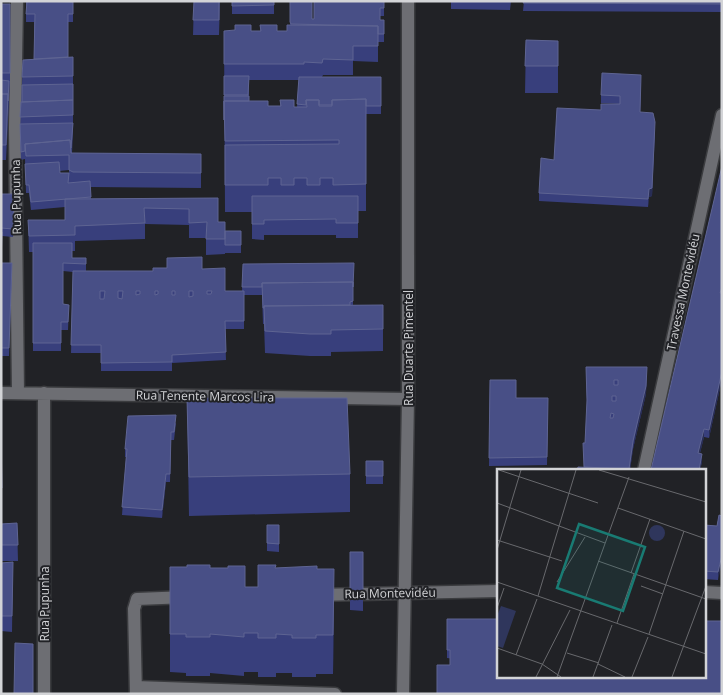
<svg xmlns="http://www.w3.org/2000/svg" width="723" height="695" font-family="'Open Sans',sans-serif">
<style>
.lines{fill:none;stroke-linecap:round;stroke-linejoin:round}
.lane-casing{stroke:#3b3c3f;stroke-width:15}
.street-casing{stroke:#3b3c3f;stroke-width:15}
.lane{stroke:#6d6e73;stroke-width:12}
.street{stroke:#6d6e73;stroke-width:12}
.wall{fill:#383f7c;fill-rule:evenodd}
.shaded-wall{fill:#282d55}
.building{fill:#484f86;stroke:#5e6492;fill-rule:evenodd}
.labels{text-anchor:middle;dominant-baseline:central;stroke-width:4;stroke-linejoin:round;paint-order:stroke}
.street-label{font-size:12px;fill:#d3d4d7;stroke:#212226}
.inset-road{fill:none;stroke:#68696d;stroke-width:1}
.view{fill:#197b73;fill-opacity:0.15;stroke:#197b73;stroke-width:2.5}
.inset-edge{fill:none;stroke:#d3d4d7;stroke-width:2.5}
</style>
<rect width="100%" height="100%" fill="#212226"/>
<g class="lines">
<defs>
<path id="lane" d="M317 595 405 593
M136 687 335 694
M136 694 134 609 137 599 187 597"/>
<path id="street" d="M17 1 15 128 18 393
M1 393 408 399
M44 393V694
M644 470 722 115
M704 592 722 593
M405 593 498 591
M403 694 408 399V1"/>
</defs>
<use href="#lane" class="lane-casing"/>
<use href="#street" class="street-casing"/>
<use href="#lane" class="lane"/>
<use href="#street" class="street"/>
</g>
<path class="wall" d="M26 1H70V2H73V22H68V57H73V131L72 153 201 154V188L91 187V199L218 198V222L225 231H241V253H225V252V254L206 255V238H189V225L145 224V239L75 241V251H72V258H86V271H153L202 269 225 291H242L243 264 353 294V305H383V351L331 352V356H310L265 353 264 324H263L262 295H244V329H225L226 360 172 363V371H101V353H71L73 272 63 271V304L69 305 68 330H61V351H33V252H29L28 220H65V207L31 210 29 193H26L25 159 21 160 20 132 23 60 34 59V22H26ZM69 170V173H60L59 171Z
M194 1H220L219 35H193Z
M232 1H274V14H232Z
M290 1 312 19H314L384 1V16H380V20H384V42H378V62L353 61V75H323L322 77H381V114H366V211H358V238H336V235H264V240L252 239V212H225L224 31H260V25L277 31H287L290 25ZM249 80H299L297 107H294L280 100V106H268L249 101Z
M451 1H511L510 10 451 9Z
M524 1H722V12L523 11Z
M1 4H10V81L6 160H1Z
M526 40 558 41V93H525Z
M641 83 640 112 655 131 652 196 649 197 648 207 539 201V193L554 160 601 110 620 104 601 103V95Z
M722 166V379L709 438 704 437 700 453 702 462 700 470H651Z
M1 194H14L13 237 2 236V263H12L9 356H1Z
M586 367H647L646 394 633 449 630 470H577L584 468 587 404Z
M490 380 516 398H548L547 465 489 466Z
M187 398 350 474V512L189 516Z
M176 423 174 440H171L170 482H166L162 518 122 515 126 457H125V449Z
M366 461H383V484H366Z
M719 515 718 580 704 579V525L717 526Z
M17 523 18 561H1V524Z
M267 525H279V552L267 551Z
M350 552H363V611L350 610Z
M13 562 12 632 1 631V563Z
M187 567 210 568 245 587H258L276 568 317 569 334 608 333 674H316V677H292V673H276V677H258V672H244V676L210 673V676H186V673L170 672V634Z
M447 619 722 694 447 658Z"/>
<path class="shaded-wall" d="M9 81V89L6 160 8 94Z
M655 122 652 196 649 197 648 207V199Z
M647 367 646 394 633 449 630 470H629Z
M722 371V379L709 438V430Z
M704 429V437L698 461V453Z
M702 454V462L700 470H699Z
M166 474V482L162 518V510Z
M722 555V563L718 580V572Z
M334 569V608L333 674V635Z"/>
<path class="building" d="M27 1 73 2V14H68V57L34 59 35 14H26Z
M194 1H219V20H193Z
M232 1H274V5L232 6Z
M290 1H312V19H314V1H384V8H380V20H384V34H378V26L291 24 290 22Z
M524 1H722V4L523 3Z
M1 4H10V73H1Z
M235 25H251V31H261L260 25H277V31H287V25L378 26V46H353V60L323 59 322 63 304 62V64H224V31L235 30Z
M526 40 558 41V66H525Z
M73 57V76L22 77 23 60Z
M602 73 641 75 640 112 653 113 655 122 652 188 649 189 648 199 539 193 541 158 554 160 557 108 601 110V104H620V96L601 95Z
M224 76H249L248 95H224Z
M299 77H381V106H366V99L332 100V105H319V100H306V105L297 104Z
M1 80 9 81 8 101V94H1Z
M73 84V100L22 102V85Z
M1 94H8L6 145H1Z
M224 96H249V101H224V120Z
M366 99V184L333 185V178H320V185H307V178H294V185H281V178H268V185H225V145L339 144V140L225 141 224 101H268V106H281L280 100H294V107H307L306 100H319V106H332V100Z
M73 100V115L20 117 21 102Z
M73 123 71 148 70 140 25 144V151L21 152 20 124Z
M70 140 71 153 201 154V173L73 172 69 170V155L26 156 25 144Z
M59 162 60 173H69L68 183 90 181 91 197 31 202 29 185H26L25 164Z
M722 166V287L720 293H722V371L709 430 704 429 698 453 702 454 699 470H651Z
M1 194H14L13 229 1 228Z
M252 196H358V223H336V219L264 220V224H252Z
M218 198V222H225V239H206L207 222 189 223V209L144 208 145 223 75 226V235L29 236 28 220H65V199Z
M225 231H241V245H225Z
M1 232H2L1 263H12L9 348H1Z
M33 243H72V258H86V264L63 263V304L69 305 68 322H61V343H33Z
M202 257V269L225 268V291H244V321H225L226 352 172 355V362L101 363V345H71L73 271H153V268H167V258ZM100 291H105L104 299H100ZM118 291H123L122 299 118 298ZM136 291H140V294L136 295ZM155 291H158V294L155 295ZM172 291H175V295H172ZM189 291H193V296L189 297ZM207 291H212L211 294H207Z
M354 263 353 287V282L262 283V287H242L243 264Z
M353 282V301L350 302V305L264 306V308H263L262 283Z
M383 305V329L331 330V334H310L265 331 264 306Z
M586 367H647L646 386 633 441 629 469 584 467 583 443H585L587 400ZM614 380H618V385H614ZM612 396H616V401H612ZM611 413 614 414 613 418H610Z
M490 380H516V398H548L547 457 489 458Z
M187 398H347L350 474 189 477Z
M176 415 174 432H171L170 474H166L162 510 122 507 127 449H125L128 416Z
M1 439 2 488H1Z
M366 461H383V476H366Z
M578 467 596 468V470H577Z
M719 515 722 516V555L718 572 704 571V525L717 526Z
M17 523 18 545H1V524Z
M267 525H279V544L267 543Z
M350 552H363V595H350Z
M13 562 12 616H1V563Z
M187 565H210V568H228V566H245V587H258V565H276L275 568 317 566V569H334L333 635H316V638H292V635L276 634V638H258V633H244V637L210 634V637H186V634H170V567H187Z
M447 619H498V676H704V621H722V694H437V665H450V650H447Z
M15 643 33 644V694H14Z"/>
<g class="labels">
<g class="street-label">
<text transform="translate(16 197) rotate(-91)">Rua Pupunha</text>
<text transform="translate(683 292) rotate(-78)">Travessa Montevidéu</text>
<text transform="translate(408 348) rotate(-90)">Rua Duarte Pimentel</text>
<text transform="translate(205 396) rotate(1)">Rua Tenente Marcos Lira</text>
<text transform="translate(390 593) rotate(-1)">Rua Montevidéu</text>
<text transform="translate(44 604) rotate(-90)">Rua Pupunha</text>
</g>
</g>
<g transform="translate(497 469)">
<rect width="209" height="209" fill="#212226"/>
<path d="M152 64a8 8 0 1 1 16 0a8 8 0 1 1-16 0ZM4 137 19 142 6 179 0 177V147Z" fill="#2f365c"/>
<path class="inset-road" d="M2 1 101 34M102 1 209 33M0 34 108 74M121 39 209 70M0 71 65 92M0 81 24 1M101 92 209 130M134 104 153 50M0 113 209 185M60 113 88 68M144 117 166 125M41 127 79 1M0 139 7 119M120 154 137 105M152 165 187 62M0 179 45 195 64 208M70 184 102 194M19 186 40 130M101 195 128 208M39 208 73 141M60 208 132 8M96 208 115 156M135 208 151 168M175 208 209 117"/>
<path class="view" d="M82 55 148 78 126 142 60 119Z"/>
<rect width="209" height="209" class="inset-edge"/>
</g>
<rect width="723" height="695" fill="none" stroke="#d3d4d7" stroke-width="5"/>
</svg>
